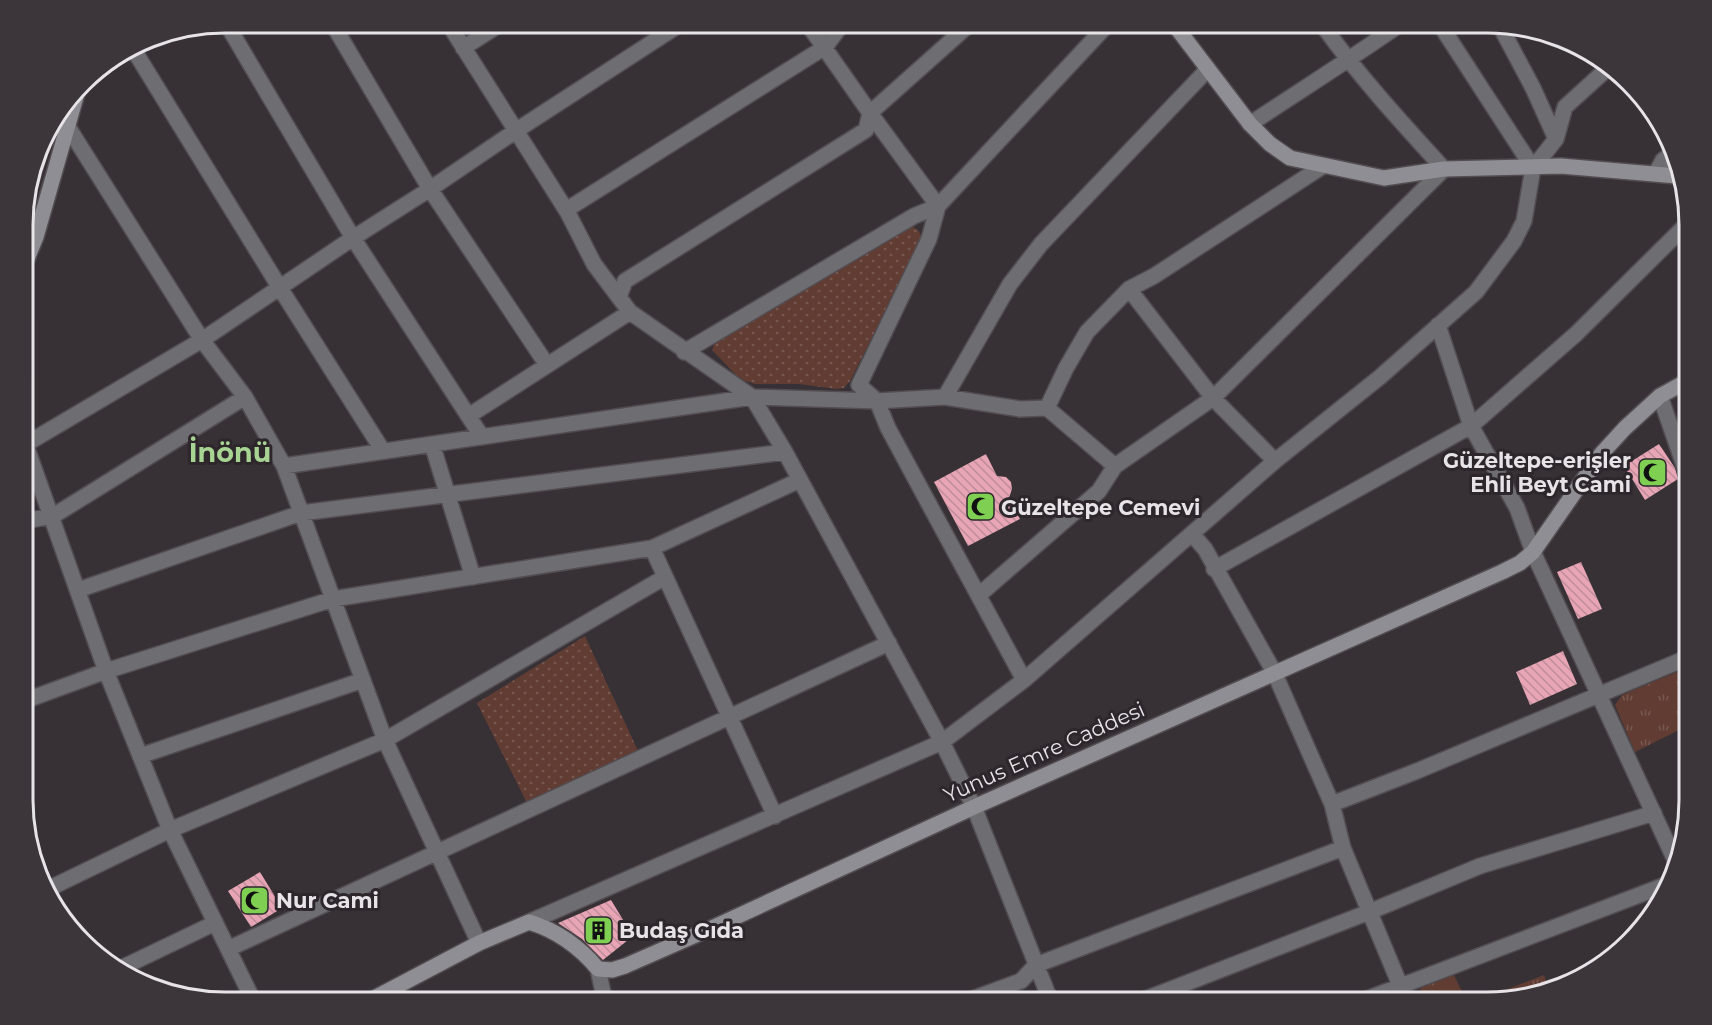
<svg xmlns="http://www.w3.org/2000/svg" width="1712" height="1025" font-family="Montserrat,sans-serif">
<style>
.grass{fill:url(#grass-tufts)}
.park{fill:url(#park-dots)}
.building{fill:url(#building-back-hatch)}
.lines{fill:none;stroke-linecap:round;stroke-linejoin:round}
.street-casing{stroke:#534d52;stroke-width:18}
.secondary-casing{stroke:#534d52;stroke-width:18}
.street{stroke:#6e6d71;stroke-width:15}
.secondary{stroke:#8f8e94;stroke-width:15}
.labels{text-anchor:middle;dominant-baseline:central;stroke-width:6;stroke-linejoin:round;paint-order:stroke}
.poi-label{font-size:21px;font-weight:bold;fill:#e7e3e7;stroke:#2d272c;text-anchor:start}
.street-label{font-size:21px;fill:#e7e3e7;stroke:#2d272c}
.district-label{font-size:27px;font-weight:bold;fill:#a8d493;stroke:#2d272c}
.rim{fill:none;stroke:#e7e3e7;stroke-width:3}
</style>
<defs>
<pattern id="grass-tufts" width="24" height="20" patternUnits="userSpaceOnUse" patternTransform="scale(1.5)"><rect width="24" height="20" fill="#603c32"/><path d="M3 7l-1-3M5 7V3M7 7l1-3M15 17l-1-3M17 17v-4M19 17l1-3" fill="none" stroke="#775850"/></pattern>
<pattern id="park-dots" width="8" height="8" patternUnits="userSpaceOnUse" patternTransform="scale(1.5)"><rect width="8" height="8" fill="#603c32"/><path d="M2 2h.1M6 6h.1" fill="none" stroke="#775850" stroke-width="1.8" stroke-linecap="round"/></pattern>
<pattern id="building-back-hatch" width="6" height="6" patternUnits="userSpaceOnUse" patternTransform="scale(1.5)"><rect width="6" height="6" fill="#e7a5b5"/><path d="M-1 5l2 2M0 0l6 6M5-1l2 2" fill="none" stroke="#be8d99"/></pattern>
</defs>
<rect width="100%" height="100%" fill="#373136"/>
<path class="grass" d="M1689 667V725L1635 752 1615 705 1622 695Z
M1454 975 1467 1002H1420L1418 998 1421 988Z
M1544 975 1548 987 1500 1002H1474Z"/>
<path class="park" d="M909 225 918 230 921 235 919 244 850 381 844 388 836 389 799 384H755L740 379 712 350 715 343Z
M585 636 638 751 527 803 477 703Z"/>
<path class="building" d="M1659 444 1675 468 1678 479 1645 500 1624 466Z
M986 454 997 476 1006 477 1011 482 1012 489 1009 498 1020 519 968 546 934 482Z
M1581 562 1602 609 1578 619 1557 572Z
M1563 651 1577 684 1530 705 1516 672Z
M260 872 282 908 251 927 228 891Z
M611 900 633 936 603 960 582 939 558 923Z"/>
<g class="lines">
<defs>
<path id="street" d="M226 23 353 238 482 437
M332 23 430 189 547 365
M448 23 568 213 594 264 630 312 752 397 785 452 942 742 974 807 1051 1002
M807 23 870 113 938 206 929 239 859 385 877 401 888 428 1024 680
M1439 23 1533 168
M1500 26 1533 88 1556 139
M132 47 280 288 383 451
M463 48 502 23
M1250 124C1301 90 1352 58 1402 23
M68 127 202 340 245 397 284 466 385 740 479 943
M1656 173 1663 160 1670 155
M566 210 825 47 843 23
M1129 289 1213 398 1275 461
M619 297 625 281 866 130 870 113 971 23
M1438 325 1471 426 1517 508 1533 552 1675 860
M684 352 914 216 938 206 1109 23
M1660 396 1686 471 1689 487
M945 397 1010 284 1041 244 1208 69
M1047 408 1066 368 1087 332 1129 289 1154 276 1323 166
M470 415 630 312
M24 440 106 671 170 830 254 1002
M26 444 202 340 353 238 430 189 517 130 682 23
M432 444 473 577
M284 466 752 397 877 401 945 397 1020 409 1047 408 1115 466
M24 521 53 516 245 397
M1192 534 1205 549 1274 672 1332 804 1343 848 1407 1002
M652 548 775 816
M1214 569 1471 426 1576 334 1689 222
M78 590 301 513 785 452
M979 595 1099 491 1115 466 1213 398 1444 169C1401 122 1358 75 1321 23
M24 701 106 671 333 599 652 548 800 480
M140 756 363 680
M1332 804 1417 771 1689 657
M48 889 170 830 385 740 665 577
M529 922 942 742 1024 680 1275 461 1380 377 1476 292 1514 241 1524 221 1533 168 1556 139 1565 107 1608 68
M228 949 889 643
M598 969 605 1002
M117 970 215 923
M964 1002 1021 981 1036 965 1343 848
M1138 1002 1369 912 1480 866 1654 813
M1359 1002 1668 884"/>
<path id="secondary" d="M1173 23 1250 124 1270 144 1290 158 1384 178 1444 169 1561 166 1677 176
M24 205 45 133
M24 266 36 237 78 90
M367 1002 479 943 529 922C558 931 579 946 598 969L612 970 625 966 714 927 974 807 1502 572 1520 563 1533 552 1602 453 1625 428 1660 396 1689 380"/>
</defs>
<use href="#street" class="street-casing"/>
<use href="#secondary" class="secondary-casing"/>
<use href="#street" class="street"/>
<use href="#secondary" class="secondary"/>
</g>
<defs>
<symbol id="mosque-square" viewBox="-11 -11 22 22"><rect x="-9" y="-9" width="18" height="18" rx="4" fill="#7fd052" stroke="#2d272c"/><path d="M3.5-4.9A6 6 0 1 0 3.5 4.9A5 5 0 1 1 3.5-4.9Z" fill="#111"/></symbol>
<symbol id="building-square" viewBox="-11 -11 22 22"><rect x="-9" y="-9" width="18" height="18" rx="4" fill="#7fd052" stroke="#2d272c"/><path d="M-4-6H4V6H1V3H-1V6H-4ZM-2.5-4.3h1.7v1.8h-1.7ZM.8-4.3h1.7v1.8H.8ZM-2.5-1h1.7V.8h-1.7ZM.8-1h1.7V.8H.8Z" fill="#111"/></symbol>
</defs>
<g fill-rule="evenodd">
<use href="#mosque-square" x="1636" y="456" width="33" height="33"/>
<use href="#mosque-square" x="964" y="490" width="33" height="33"/>
<use href="#mosque-square" x="238" y="884" width="33" height="33"/>
<use href="#building-square" x="582" y="914" width="33" height="33"/>
</g>
<g class="labels">
<g class="poi-label">
<text x="1631" y="460" text-anchor="end">Güzeltepe-erişler<tspan x="1631" dy="24">Ehli Beyt Cami</tspan></text>
<text x="1001" y="507">Güzeltepe Cemevi</text>
<text x="276" y="900">Nur Cami</text>
<text x="619" y="930">Budaş Gıda</text>
</g>
<g class="street-label">
<text transform="translate(1044 752) rotate(-24)">Yunus Emre Caddesi</text>
</g>
<g class="district-label">
<text x="230" y="452">İnönü</text>
</g>
</g>
<path d="M0 0H1712V1025H0ZM225 33H1487A192 192 0 0 1 1679 225V800A192 192 0 0 1 1487 992H225A192 192 0 0 1 33 800V225A192 192 0 0 1 225 33Z" fill="#3c363b" fill-rule="evenodd"/>
<path class="rim" d="M225 33H1487A192 192 0 0 1 1679 225V800A192 192 0 0 1 1487 992H225A192 192 0 0 1 33 800V225A192 192 0 0 1 225 33Z"/>
</svg>
